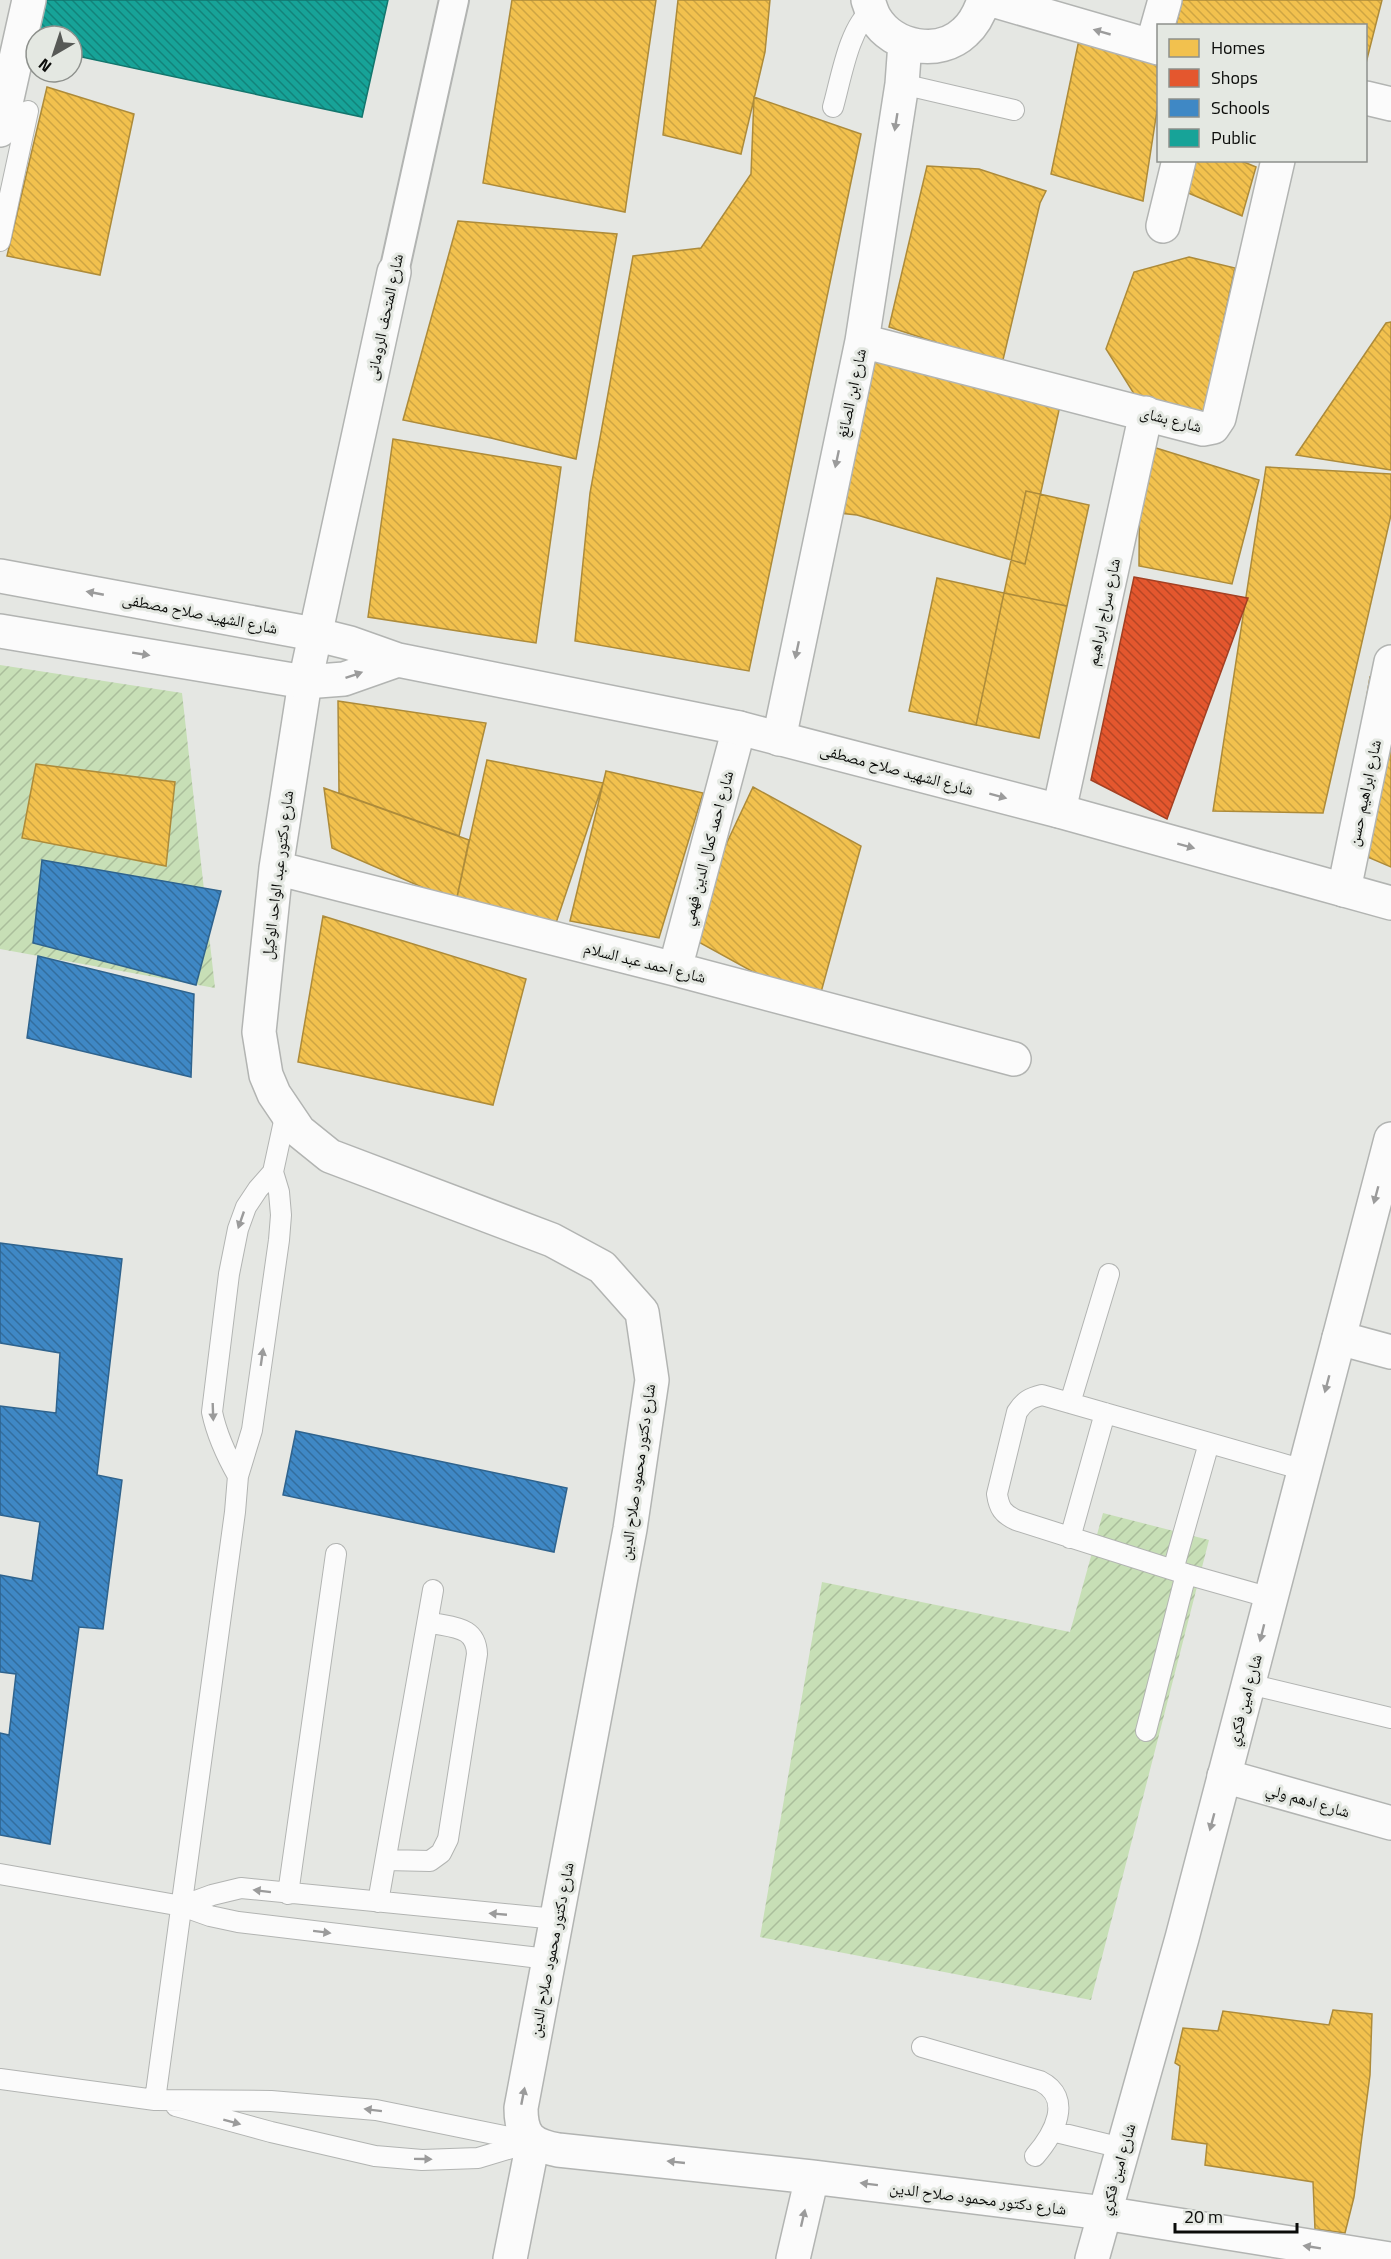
<svg xmlns="http://www.w3.org/2000/svg" width="1391" height="2259" font-family="'Titillium Web','Noto Naskh Arabic',sans-serif">
<style>
.garden{fill:url(#garden-furrows)}
.homes{fill:url(#homes-back-hatch);stroke:#ad8b3a;stroke-width:1.5}
.shops{fill:url(#shops-back-hatch);stroke:#a34023;stroke-width:1.5}
.schools{fill:url(#schools-back-hatch);stroke:#2f638d;stroke-width:1.5}
.public{fill:url(#public-back-hatch);stroke:#13766d;stroke-width:1.5}
.lines{fill:none;stroke-linecap:round;stroke-linejoin:round}
.service-casing{stroke:#b2b4b2;stroke-width:22}
.pedestrian-casing{stroke:#b2b4b2;stroke-width:32}
.minor-casing{stroke:#b2b4b2;stroke-width:36}
.tertiary-casing{stroke:#b2b4b2;stroke-width:36}
.secondary-casing{stroke:#b2b4b2;stroke-width:36}
.service{stroke:#fbfbfb;stroke-width:20}
.pedestrian{stroke:#fbfbfb;stroke-width:28}
.minor{stroke:#fbfbfb;stroke-width:33}
.tertiary{stroke:#fbfbfb;stroke-width:33}
.secondary{stroke:#fbfbfb;stroke-width:33}
.oneway{fill:#9b9b9b}
.labels{text-anchor:middle;dominant-baseline:central;stroke-width:6;stroke-linejoin:round;paint-order:stroke}
.street-label{font-size:16px;fill:#0b0c0a;stroke:#e4e8e2}
</style>
<defs>
<pattern id="garden-furrows" width="10" height="10" patternUnits="userSpaceOnUse" patternTransform="scale(1.5)"><rect width="10" height="10" fill="#c7dfb6"/><path d="M-1 1l2-2M0 10L10 0M9 11l2-2" fill="none" stroke="#aabe9b"/></pattern>
<pattern id="homes-back-hatch" width="6" height="6" patternUnits="userSpaceOnUse" patternTransform="scale(1.5)"><rect width="6" height="6" fill="#f2c14e"/><path d="M-1 5l2 2M0 0l6 6M5-1l2 2" fill="none" stroke="#cea543"/></pattern>
<pattern id="shops-back-hatch" width="6" height="6" patternUnits="userSpaceOnUse" patternTransform="scale(1.5)"><rect width="6" height="6" fill="#e4572e"/><path d="M-1 5l2 2M0 0l6 6M5-1l2 2" fill="none" stroke="#b74625"/></pattern>
<pattern id="schools-back-hatch" width="6" height="6" patternUnits="userSpaceOnUse" patternTransform="scale(1.5)"><rect width="6" height="6" fill="#3f88c5"/><path d="M-1 5l2 2M0 0l6 6M5-1l2 2" fill="none" stroke="#336e9e"/></pattern>
<pattern id="public-back-hatch" width="6" height="6" patternUnits="userSpaceOnUse" patternTransform="scale(1.5)"><rect width="6" height="6" fill="#17a398"/><path d="M-1 5l2 2M0 0l6 6M5-1l2 2" fill="none" stroke="#13837a"/></pattern>
</defs>
<rect width="100%" height="100%" fill="#e5e7e3"/>
<path class="garden" d="M0 665 182 693 215 988 0 949Z
M1103 1513 1209 1540 1091 2000 760 1937 822 1582 1070 1632Z"/>
<path class="homes" d="M512 0H656L625 212 483 183Z
M678 0H770L765 52 741 154 663 135Z
M1182 0H1382L1366 63V26H1176Z
M1080 35 1158 58V104L1143 201 1051 174Z
M47 87 134 114 100 275 7 256Z
M754 97 861 134 749 671 575 641 590 493 633 256 701 248 751 174Z
M1192 160H1239L1256 167 1242 216 1186 192Z
M927 166 979 169 1046 191 1040 203 1002 364 889 327Z
M458 221 617 234 576 459 491 438 403 420Z
M1189 257 1235 268 1204 412 1146 413 1106 349 1134 272Z
M1391 322V470L1296 455 1386 323Z
M862 341 1063 392 1025 564 857 515 839 513Z
M393 439 561 467 536 643 368 617Z
M1140 443 1259 480 1232 584 1139 566Z
M1266 467 1391 474V515L1323 813 1213 811Z
M1026 491 1089 505 1067 606 1004 593Z
M937 578 1004 593 976 725 909 711Z
M1004 593 1067 606 1039 738 976 725Z
M1370 677 1391 681V867L1342 846Z
M338 701 486 723 459 836 339 793Z
M487 760 603 783 556 923 456 902Z
M36 764 175 782 166 866 22 838Z
M606 771 703 793 659 938 570 921Z
M753 787 861 846 817 1007 684 934Z
M324 788 469 840 456 902 332 848Z
M323 916 526 979 493 1105 298 1062Z
M1333 2010 1372 2014 1370 2075 1354 2197 1345 2233 1315 2229 1313 2182 1205 2165 1207 2144 1172 2139 1180 2066 1175 2063 1183 2028 1218 2031 1223 2011 1329 2025Z"/>
<path class="shops" d="M1134 577 1248 598 1167 819 1091 780Z"/>
<path class="schools" d="M42 860 221 891 196 985 33 943Z
M38 956 194 994 191 1077 27 1038Z
M0 1243 122 1259 97 1475 122 1480 103 1629 79 1627 50 1844 0 1835V1733L9 1735 16 1674 0 1672V1575L32 1581 40 1522 0 1515V1406L56 1413 60 1353 0 1343Z
M296 1431 567 1488 554 1552 283 1495Z"/>
<path class="public" d="M38 0H388L362 117 72 55V36H36V47L29 45Z"/>
<g class="lines">
<defs>
<path id="service" d="M902 84 1014 110
M833 107C841 79 849 27 872 10
M0 241 28 111
M1070 1403 1109 1274
M238 1476C226 1455 217 1436 212 1412L229 1274 238 1229 246 1207 258 1189 273 1172
M1070 1538 1105 1413
M1173 1570 1209 1443
M1271 1598 1186 1574 1016 1520C1003 1514 999 1508 997 1494L1017 1412C1024 1401 1030 1398 1042 1395L1304 1470
M1249 1684 1391 1718
M1146 1731 1186 1574
M386 1860 430 1861 441 1853 448 1839 477 1654C476 1625 452 1628 428 1622
M0 1874 182 1906 210 1916 238 1922 548 1959
M288 1894 336 1554
M378 1902 433 1590
M182 1906 212 1895 241 1888 556 1919
M922 2047 1040 2081C1074 2098 1054 2134 1035 2156
M0 2079 155 2100 271 2101 376 2110 533 2142
M155 2100 235 1512 238 1476 252 1430 279 1240 281 1215 279 1192 273 1172 286 1112
M176 2106 271 2132 375 2156 422 2160 478 2158 531 2142
M1052 2131 1122 2148"/>
<path id="pedestrian" d="M394 272 454 0"/>
<path id="minor" d="M868 0C870 6 872 13 875 18 893 48 939 57 965 32 975 23 980 12 984 0
M992 0 1158 48
M1152 46 1165 0
M1366 98 1391 104
M0 130 29 0
M1163 226 1179 160
M394 272 305 682 276 868 259 1032 266 1075 274 1094 299 1131 330 1156 552 1240 602 1267 642 1312 652 1380 630 1529 521 2108C521 2137 531 2145 558 2150L812 2177 1104 2213 1390 2259
M862 341 1203 429 1213 427 1219 418 1278 160
M779 739 862 341 902 84 905 43
M1059 811 1146 413
M276 868 675 969 1014 1059
M1344 890 1391 662
M675 969 739 728
M1339 1338 1391 1352
M1224 1776 1391 1823
M510 2259 533 2142
M793 2259 812 2177"/>
<path id="tertiary" d="M1092 2259 1182 1938 1391 1139"/>
<path id="secondary" d="M0 576 314 634 350 643 398 660 739 728 1059 811 1391 903
M0 631 305 682 344 679 398 660"/>
</defs>
<use href="#service" class="service-casing"/>
<use href="#pedestrian" class="pedestrian-casing"/>
<use href="#minor" class="minor-casing"/>
<use href="#tertiary" class="tertiary-casing"/>
<use href="#secondary" class="secondary-casing"/>
<use href="#service" class="service"/>
<use href="#pedestrian" class="pedestrian"/>
<use href="#minor" class="minor"/>
<use href="#tertiary" class="tertiary"/>
<use href="#secondary" class="secondary"/>
</g>
<defs><path id="oneway-solid" d="M-6-.8H1V-3.2L6.5 0L1 3.2V.8H-6Z" transform="scale(1.5)"/></defs>
<g class="oneway">
<use href="#oneway-solid" transform="translate(1102 32) rotate(-164)"/>
<use href="#oneway-solid" transform="translate(896 122) rotate(99)"/>
<use href="#oneway-solid" transform="translate(837 459) rotate(102)"/>
<use href="#oneway-solid" transform="translate(95 593) rotate(-169)"/>
<use href="#oneway-solid" transform="translate(797 650) rotate(102)"/>
<use href="#oneway-solid" transform="translate(141 654) rotate(9)"/>
<use href="#oneway-solid" transform="translate(354 675) rotate(-19)"/>
<use href="#oneway-solid" transform="translate(998 796) rotate(15)"/>
<use href="#oneway-solid" transform="translate(1186 846) rotate(15)"/>
<use href="#oneway-solid" transform="translate(1376 1195) rotate(105)"/>
<use href="#oneway-solid" transform="translate(241 1220) rotate(109)"/>
<use href="#oneway-solid" transform="translate(262 1357) rotate(-82)"/>
<use href="#oneway-solid" transform="translate(1327 1384) rotate(105)"/>
<use href="#oneway-solid" transform="translate(213 1412) rotate(88)"/>
<use href="#oneway-solid" transform="translate(1262 1633) rotate(104)"/>
<use href="#oneway-solid" transform="translate(1212 1822) rotate(105)"/>
<use href="#oneway-solid" transform="translate(262 1891) rotate(-173)"/>
<use href="#oneway-solid" transform="translate(498 1914) rotate(-175)"/>
<use href="#oneway-solid" transform="translate(322 1932) rotate(7)"/>
<use href="#oneway-solid" transform="translate(523 2096) rotate(-79)"/>
<use href="#oneway-solid" transform="translate(373 2110) rotate(-173)"/>
<use href="#oneway-solid" transform="translate(232 2122) rotate(15)"/>
<use href="#oneway-solid" transform="translate(423 2159) rotate(1)"/>
<use href="#oneway-solid" transform="translate(676 2162) rotate(-174)"/>
<use href="#oneway-solid" transform="translate(869 2184) rotate(-173)"/>
<use href="#oneway-solid" transform="translate(803 2218) rotate(-77)"/>
<use href="#oneway-solid" transform="translate(1312 2247) rotate(-171)"/>
</g>
<g class="labels">
<g class="street-label">
<text transform="translate(384 317) rotate(-78)">شارع المتحف الرومانى</text>
<text transform="translate(851 393) rotate(-78)">شارع ابن الصائغ</text>
<text transform="translate(1171 419) rotate(14)">شارع بشاى</text>
<text transform="translate(1103 612) rotate(-78)">شارع سراج ابراهيم</text>
<text transform="translate(200 613) rotate(11)">شارع الشهيد صلاح مصطفى</text>
<text transform="translate(897 769) rotate(15)">شارع الشهيد صلاح مصطفى</text>
<text transform="translate(1364 793) rotate(-78)">شارع ابراهيم حسن</text>
<text transform="translate(707 848) rotate(-75)">شارع احمد كمال الدين فهمي</text>
<text transform="translate(277 875) rotate(-83)">شارع دكتور عبد الواحد الوكيل</text>
<text transform="translate(645 962) rotate(14)">شارع احمد عبد السلام</text>
<text transform="translate(637 1472) rotate(-82)">شارع دكتور محمود صلاح الدين</text>
<text transform="translate(1244 1700) rotate(-75)">شارع امين فكري</text>
<text transform="translate(1308 1800) rotate(16)">شارع ادهم ولي</text>
<text transform="translate(551 1950) rotate(-79)">شارع دكتور محمود صلاح الدين</text>
<text transform="translate(1117 2169) rotate(-74)">شارع امين فكري</text>
<text transform="translate(978 2198) rotate(7)">شارع دكتور محمود صلاح الدين</text>
</g>
</g>
<rect x="1157" y="24" width="210" height="138" fill="#e4e8e2" stroke="#8d908c" stroke-width="1.5"/>
<rect x="1169" y="39" width="30" height="18" fill="#f2c14e" stroke="#8d908c" stroke-width="1.5"/>
<text x="1211" y="54" font-size="18" fill="#0b0c0a">Homes</text>
<rect x="1169" y="69" width="30" height="18" fill="#e4572e" stroke="#8d908c" stroke-width="1.5"/>
<text x="1211" y="84" font-size="18" fill="#0b0c0a">Shops</text>
<rect x="1169" y="99" width="30" height="18" fill="#3f88c5" stroke="#8d908c" stroke-width="1.5"/>
<text x="1211" y="114" font-size="18" fill="#0b0c0a">Schools</text>
<rect x="1169" y="129" width="30" height="18" fill="#17a398" stroke="#8d908c" stroke-width="1.5"/>
<text x="1211" y="144" font-size="18" fill="#0b0c0a">Public</text>
<g transform="translate(54 54) rotate(219)"><circle r="28" fill="#e4e8e2" stroke="#8d908c" stroke-width="1.5"/>
<path d="M0-4.5L10 22L0 15L-10 22Z" fill="#575956"/>
<text y="-9" font-size="16" font-weight="bold" text-anchor="middle" fill="#0b0c0a">N</text>
</g>
<path d="M1175 2223v9h122v-9" fill="none" stroke="#0b0c0a" stroke-width="3"/>
<text x="1184" y="2223" font-size="18" fill="#0b0c0a" stroke="#e4e8e2" stroke-width="4.5" paint-order="stroke">20 m</text>
</svg>
